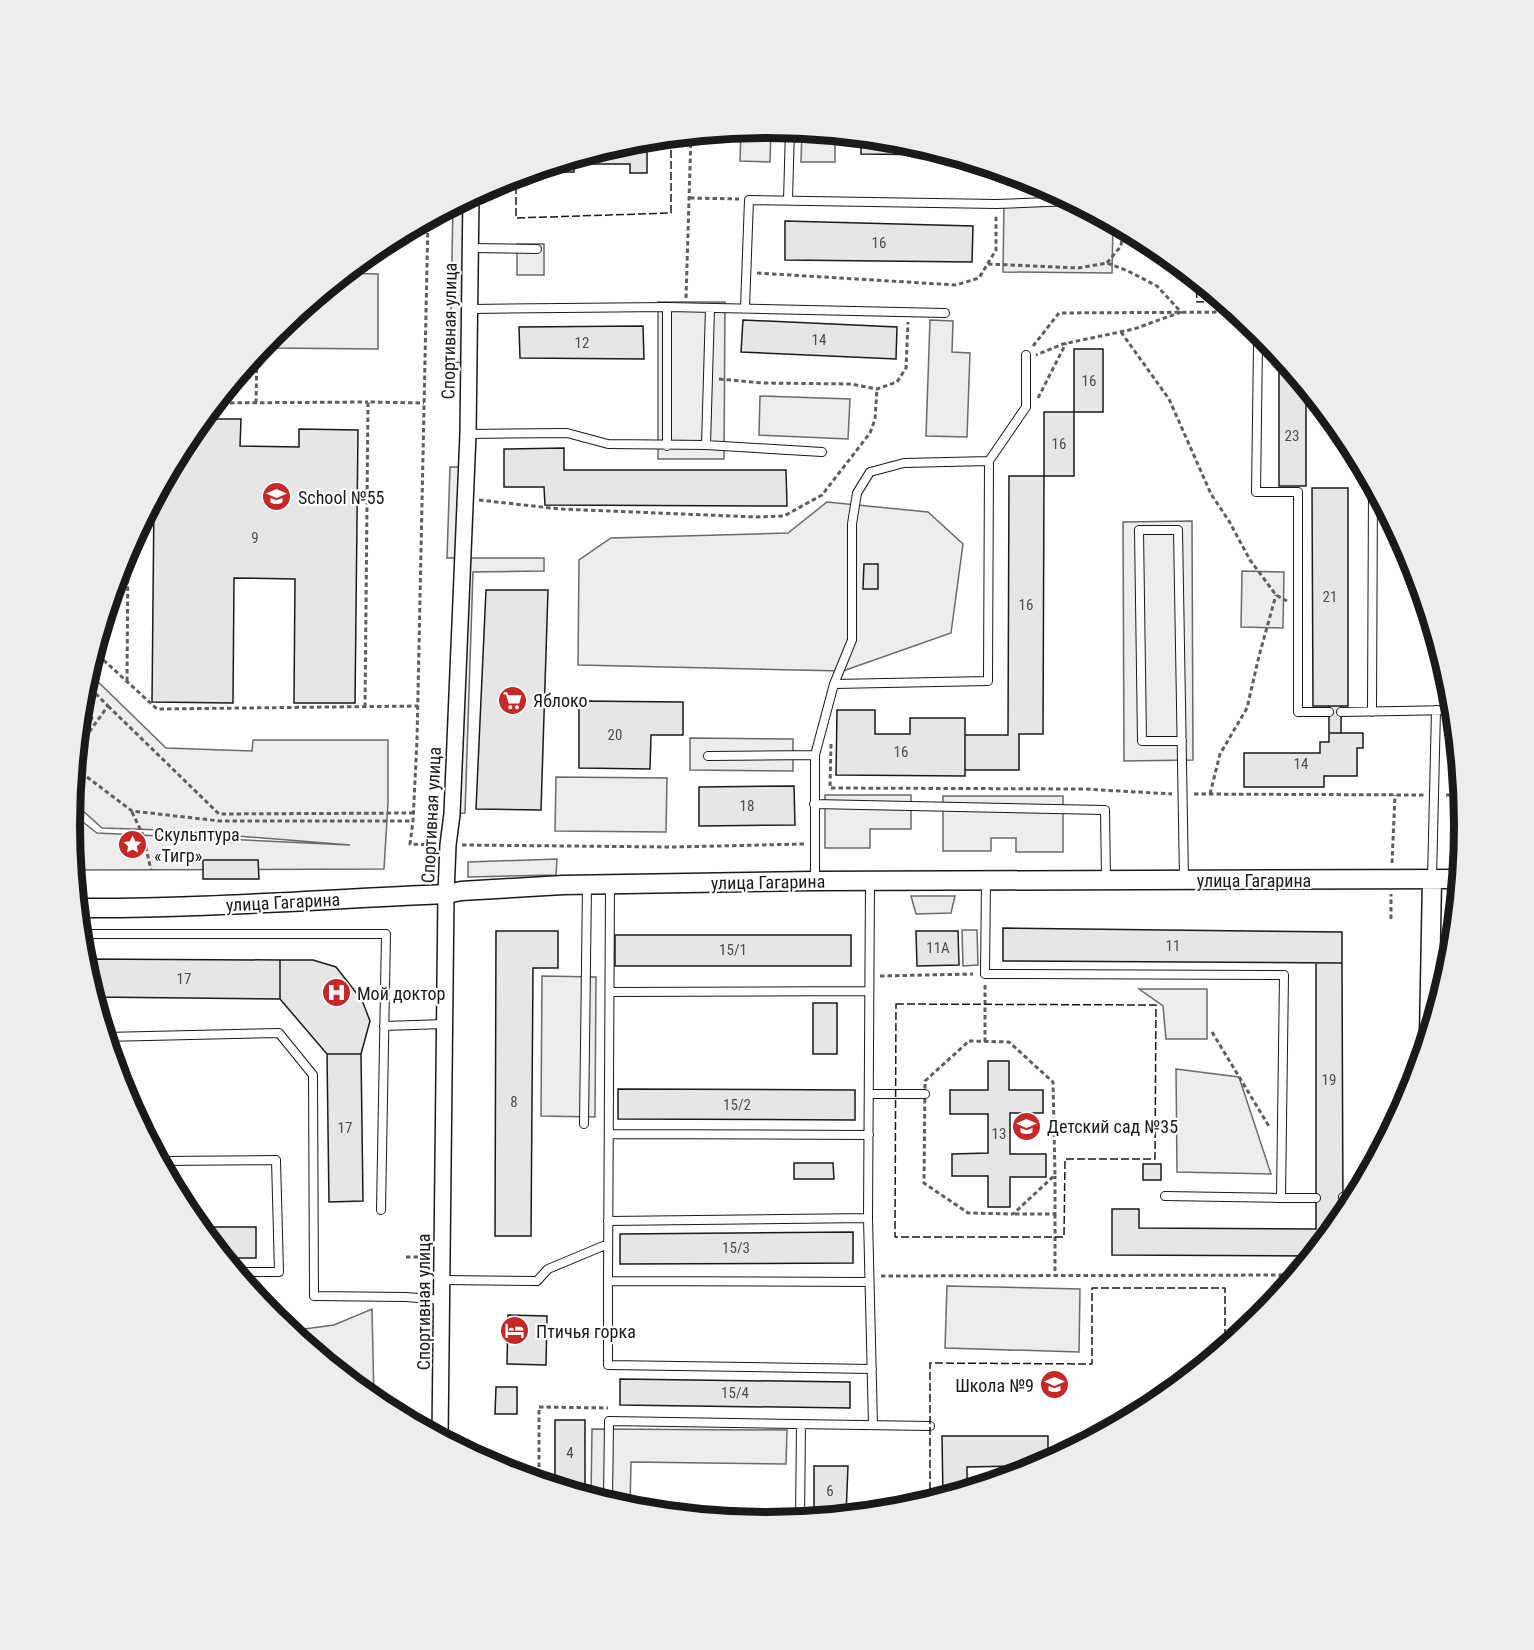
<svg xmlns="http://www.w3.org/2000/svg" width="1534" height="1650" font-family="'Roboto Condensed',sans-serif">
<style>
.built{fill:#ededed;stroke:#6a6a6a;stroke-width:1.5}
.building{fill:#e6e6e6;stroke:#1a1a1a;stroke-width:1.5}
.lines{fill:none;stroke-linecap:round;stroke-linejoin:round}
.service-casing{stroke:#1a1a1a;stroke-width:10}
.minor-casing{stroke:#1a1a1a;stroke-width:18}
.tertiary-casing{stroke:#1a1a1a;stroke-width:21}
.path{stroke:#5f5f5f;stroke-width:3;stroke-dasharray:4.5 3;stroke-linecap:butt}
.service{stroke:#fff;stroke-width:8}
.minor{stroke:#fff;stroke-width:15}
.tertiary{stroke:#fff;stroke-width:18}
.fence{stroke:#1a1a1a;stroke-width:1.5;stroke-dasharray:8 3;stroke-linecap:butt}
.labels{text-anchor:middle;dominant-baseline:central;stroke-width:4.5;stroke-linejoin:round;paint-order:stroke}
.number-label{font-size:15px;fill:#4d4d4d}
.street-label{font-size:18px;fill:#1a1a1a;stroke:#fff}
.poi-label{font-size:18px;fill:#1a1a1a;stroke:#fff;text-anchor:start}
.rim{fill:none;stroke:#1a1a1a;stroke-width:8}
</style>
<rect width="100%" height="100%" fill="#fff"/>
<path class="built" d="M771 127 770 162 740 161 741 130Z
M802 130 835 134V162H801Z
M471 196 468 363 450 362 453 205Z
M1004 200H1072L1113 222 1112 273 1003 272Z
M517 244H544V275H517Z
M344 273 378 274V349L271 348V334L274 331Z
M658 302H725L724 459H658Z
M930 320 953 321 952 352 970 353 967 437 926 436Z
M760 396 850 399 848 439 759 435Z
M450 467H465L463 558H544V571L473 572 465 813 452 814 463 558H447Z
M827 502 928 512 963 544 951 633 843 671 578 665 579 560 611 538 788 533Z
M1192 521 1193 760 1124 761 1123 522Z
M1242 571 1284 572 1283 628 1241 627Z
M88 672 166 748 252 751 253 740H388V803L384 869 73 870 69 825 70 812 97 833 350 845 163 830 102 828 71 800 82 689Z
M690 738 793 739V771L690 770Z
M556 777 667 778 666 832 555 831Z
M825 795H911V829H870V848H825Z
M943 796H1063V852H1016V838H991V851H943Z
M557 859 556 875 468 877V862Z
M911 896H955L951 913 916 914Z
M962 930H977L978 965 963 966Z
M542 976 596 977 595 1117 541 1116Z
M1139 989H1207V1039H1166L1163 1006Z
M1176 1069 1239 1077 1271 1174 1177 1172Z
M947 1286 1080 1289 1079 1352 945 1348Z
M372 1309 374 1401 289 1331 334 1325Z
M592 1429 787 1430 786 1464 631 1462 630 1510 591 1498Z"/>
<path class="building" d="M861 136 904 140 953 155 861 154Z
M647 139V173H630V164H574V172H557V163L631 140Z
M785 221 973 226 972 262 785 260Z
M743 320 897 327 896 359 741 352Z
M643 326 644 359 520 358 519 327Z
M1074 349H1103V412H1074Z
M1279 354 1306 386V486H1279Z
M1044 412H1074V476H1044Z
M202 419H241L240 446 299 447V429L358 430 355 703H294L295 579 234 578 233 703 152 702 154 498 187 437Z
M564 448V470H786L787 506 545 505 544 487H504V449Z
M1009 476H1044L1043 734H1019V770H965V735H1008Z
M1312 488H1348V706H1313Z
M864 564H878V589H863Z
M486 590H548L541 810 476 809Z
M579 701 683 702V735H651L650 769 579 768Z
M1329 706H1341V733H1329Z
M837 710H875V734H910V718H965V776L836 775Z
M1329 733H1363V748H1357V776H1324V787H1244V753H1320V742H1329Z
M794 786 795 825 699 826V787Z
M203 860H258L259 879H203Z
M1003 928 1342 932V963L1003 961Z
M496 931H558V968H533L531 1236H495Z
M916 931H958L959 965 917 966Z
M615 935H851V966H615Z
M82 959 280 960V999L93 997Z
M280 960H313L336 967 362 1000 370 1021 361 1054H327L280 999Z
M1316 963H1342L1343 1218 1312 1256 1112 1255V1209H1139V1228L1316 1229Z
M813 1003H837V1054H813Z
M327 1054H361L363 1201 329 1202Z
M988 1061H1009V1090H1043V1113H1010V1154H1046V1177H1010V1207H988V1176H952V1154L988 1153V1114H950V1090H988Z
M618 1089 855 1090V1120L618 1119Z
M794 1163H833L834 1179H794Z
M1143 1164H1161V1180H1143Z
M199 1227H256V1258H224Z
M853 1232V1263L620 1264V1234Z
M508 1315 547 1316 546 1365 507 1364Z
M620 1379 850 1382V1408L620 1405Z
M496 1387H517V1414H495Z
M555 1420H585V1496L555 1487Z
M942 1436H1048V1463L1034 1470 1015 1476V1466L967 1467V1490L943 1498Z
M814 1466H848L846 1515 814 1518Z"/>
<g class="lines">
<defs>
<path id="service" d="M788 200 790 129
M470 248 537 249
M745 308 749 200 996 204 1074 201
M469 309 667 307 945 313
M1258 344 1256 492H1298V712H1329
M1330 416V422L1349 440
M468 434 567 433 608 444 706 445 822 452
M706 445 710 308
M667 446V307
M834 684 988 681 989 461
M1341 712 1454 710
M1372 712 1373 485
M1182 741H1142L1139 530H1178L1184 879
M708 756 815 755
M814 804 1105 810 1106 880
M1432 879 1436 710
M815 881V755L834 684 852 640V524L857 493 870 472 904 463 989 461 1026 407V355
M870 881 868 1218 873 1425
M986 881 985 974 1284 975 1281 1198 1165 1196
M610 885 608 1281 869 1282
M80 934H386L381 1210
M611 992 869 991
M384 1026 444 1024
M105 1037 279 1033 313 1075 314 1296 406 1297 442 1300
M869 1094H925
M584 1124 587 885
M609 1134 869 1135
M159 1161 276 1160 279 1272H235
M1343 1197 1355 1198
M1281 1198H1316
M608 1221 868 1218
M442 1280 537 1281 548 1269 608 1244
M608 1281V1365L872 1369
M608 1503 609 1421 930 1426
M800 1520 801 1425"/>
<path id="minor" d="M440 1438 446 894 448 845 452 814 468 434 471 196"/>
<path id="tertiary" d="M77 908C200 909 323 899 446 894L461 891 563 885 815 881 1460 879
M1429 1036 1432 879"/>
</defs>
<use href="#service" class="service-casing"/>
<use href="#minor" class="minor-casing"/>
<use href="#tertiary" class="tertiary-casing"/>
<path class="path" d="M690 198 739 199
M428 218 417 740 413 821 410 844 435 845
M1107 263 1121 246 1123 228
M988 264 1078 268 1107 263 1128 271 1157 286 1181 312 1134 329 1063 344 1036 355
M757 273 956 285 979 278 996 250V216
M686 298 691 135
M1121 332 1169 399 1211 494 1229 521 1250 560 1276 595 1287 601
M1033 346 1059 313 1237 312
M719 379 763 383 851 384 877 389 897 382 906 368 908 322
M1038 398 1066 343
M215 403 368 402
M256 403 257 351
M479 500 560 509 756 517 784 516 822 495 870 433 875 419 877 389
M98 655 157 709 418 706
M127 681 128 546
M108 706 219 814 413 813
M365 707 368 402 424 403
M78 738 92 718 81 706
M831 744 830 788 1084 789 1172 794
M76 750 108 706 84 682
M75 768 132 811 220 821H413
M1194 794 1424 795
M1210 794 1220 754 1247 708 1259 656 1276 595
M1446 795H1462
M132 812 143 835 151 870
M462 845 674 847 804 844
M1392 863 1395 795
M1391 919V894
M880 976 973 974
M1212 1032 1270 1128
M969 1041 1009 1042 1053 1082 1055 1175 1013 1214 968 1213 924 1183 925 1081Z
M985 1042V983
M1015 1214H1055V1176
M1055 1214V1275
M406 1257H428
M1280 1275 1287 1286
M881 1276 1296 1275
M1102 1426V1433
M539 1482V1407L608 1408"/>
<use href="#service" class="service"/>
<use href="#minor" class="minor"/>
<use href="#tertiary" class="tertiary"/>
<path class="fence" d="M516 175V218L671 213V136
M1196 279 1197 302 1224 301
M896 1004 1156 1005 1155 1159H1065L1064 1237H895Z
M930 1501V1363L1092 1364V1288H1225V1348"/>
</g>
<defs>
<symbol id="school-disc" viewBox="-11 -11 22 22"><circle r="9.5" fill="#c62828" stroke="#fff"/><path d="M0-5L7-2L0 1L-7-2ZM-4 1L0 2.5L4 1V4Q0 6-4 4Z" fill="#fff"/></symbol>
<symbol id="supermarket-disc" viewBox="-11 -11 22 22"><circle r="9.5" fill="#c62828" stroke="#fff"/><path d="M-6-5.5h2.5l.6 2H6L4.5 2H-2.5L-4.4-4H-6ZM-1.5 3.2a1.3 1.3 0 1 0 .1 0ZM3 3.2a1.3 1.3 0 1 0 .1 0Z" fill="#fff"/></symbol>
<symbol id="sight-disc" viewBox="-11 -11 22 22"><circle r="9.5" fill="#c62828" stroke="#fff"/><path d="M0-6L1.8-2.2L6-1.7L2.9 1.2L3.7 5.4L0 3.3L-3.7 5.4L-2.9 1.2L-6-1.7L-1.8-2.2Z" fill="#fff"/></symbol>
<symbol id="hospital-disc" viewBox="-11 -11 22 22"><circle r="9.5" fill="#c62828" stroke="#fff"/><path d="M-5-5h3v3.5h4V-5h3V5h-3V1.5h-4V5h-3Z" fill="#fff"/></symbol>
<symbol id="hotel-disc" viewBox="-11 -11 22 22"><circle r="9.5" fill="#c62828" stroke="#fff"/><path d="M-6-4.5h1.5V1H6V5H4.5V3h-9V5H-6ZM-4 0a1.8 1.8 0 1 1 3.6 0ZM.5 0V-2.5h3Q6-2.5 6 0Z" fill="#fff"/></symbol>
</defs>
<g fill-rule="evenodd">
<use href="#school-disc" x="260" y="480" width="33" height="33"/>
<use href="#supermarket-disc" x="496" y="684" width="33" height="33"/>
<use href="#sight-disc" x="116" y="828" width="33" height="33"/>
<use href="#hospital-disc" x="320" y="976" width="33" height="33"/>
<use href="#school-disc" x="1010" y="1110" width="33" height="33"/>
<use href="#hotel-disc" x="498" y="1314" width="33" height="33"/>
<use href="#school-disc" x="1038" y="1368" width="33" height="33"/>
</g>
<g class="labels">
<g class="number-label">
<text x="879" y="243">16</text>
<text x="819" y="340">14</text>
<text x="582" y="343">12</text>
<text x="1089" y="381">16</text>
<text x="1292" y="436">23</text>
<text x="1059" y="444">16</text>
<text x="255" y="538">9</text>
<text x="1330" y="597">21</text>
<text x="1026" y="605">16</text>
<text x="615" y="735">20</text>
<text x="901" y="752">16</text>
<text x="1301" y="764">14</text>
<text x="747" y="806">18</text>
<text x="1173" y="946">11</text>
<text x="938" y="948">11А</text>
<text x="733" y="950">15/1</text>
<text x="184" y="979">17</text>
<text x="1329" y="1080">19</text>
<text x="514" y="1102">8</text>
<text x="737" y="1105">15/2</text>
<text x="345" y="1128">17</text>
<text x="999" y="1134">13</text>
<text x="736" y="1248">15/3</text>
<text x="735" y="1393">15/4</text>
<text x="570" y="1453">4</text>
<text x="830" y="1491">6</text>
</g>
<g class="street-label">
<text transform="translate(449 331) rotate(-89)">Спортивная улица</text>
<text transform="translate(431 815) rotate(-87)">Спортивная улица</text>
<text x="1254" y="880">улица Гагарина</text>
<text transform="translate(768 882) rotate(-1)">улица Гагарина</text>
<text transform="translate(283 902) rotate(-3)">улица Гагарина</text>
<text transform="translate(423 1302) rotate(-90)">Спортивная улица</text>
</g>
<g class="poi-label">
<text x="298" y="497">School №55</text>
<text x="533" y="700">Яблоко</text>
<text x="154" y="834">Скульптура<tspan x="154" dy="21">«Тигр»</tspan></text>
<text x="357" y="993">Мой доктор</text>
<text x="1047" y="1126">Детский сад №35</text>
<text x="536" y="1331">Птичья горка</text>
<text x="1034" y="1385" text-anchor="end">Школа №9</text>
</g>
</g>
<path d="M0 0H1534V1650H0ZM80 825a687 687 0 1 1 1374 0a687 687 0 1 1-1374 0Z" fill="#ededed" fill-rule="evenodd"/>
<path class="rim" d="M80 825a687 687 0 1 1 1374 0a687 687 0 1 1-1374 0Z"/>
</svg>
